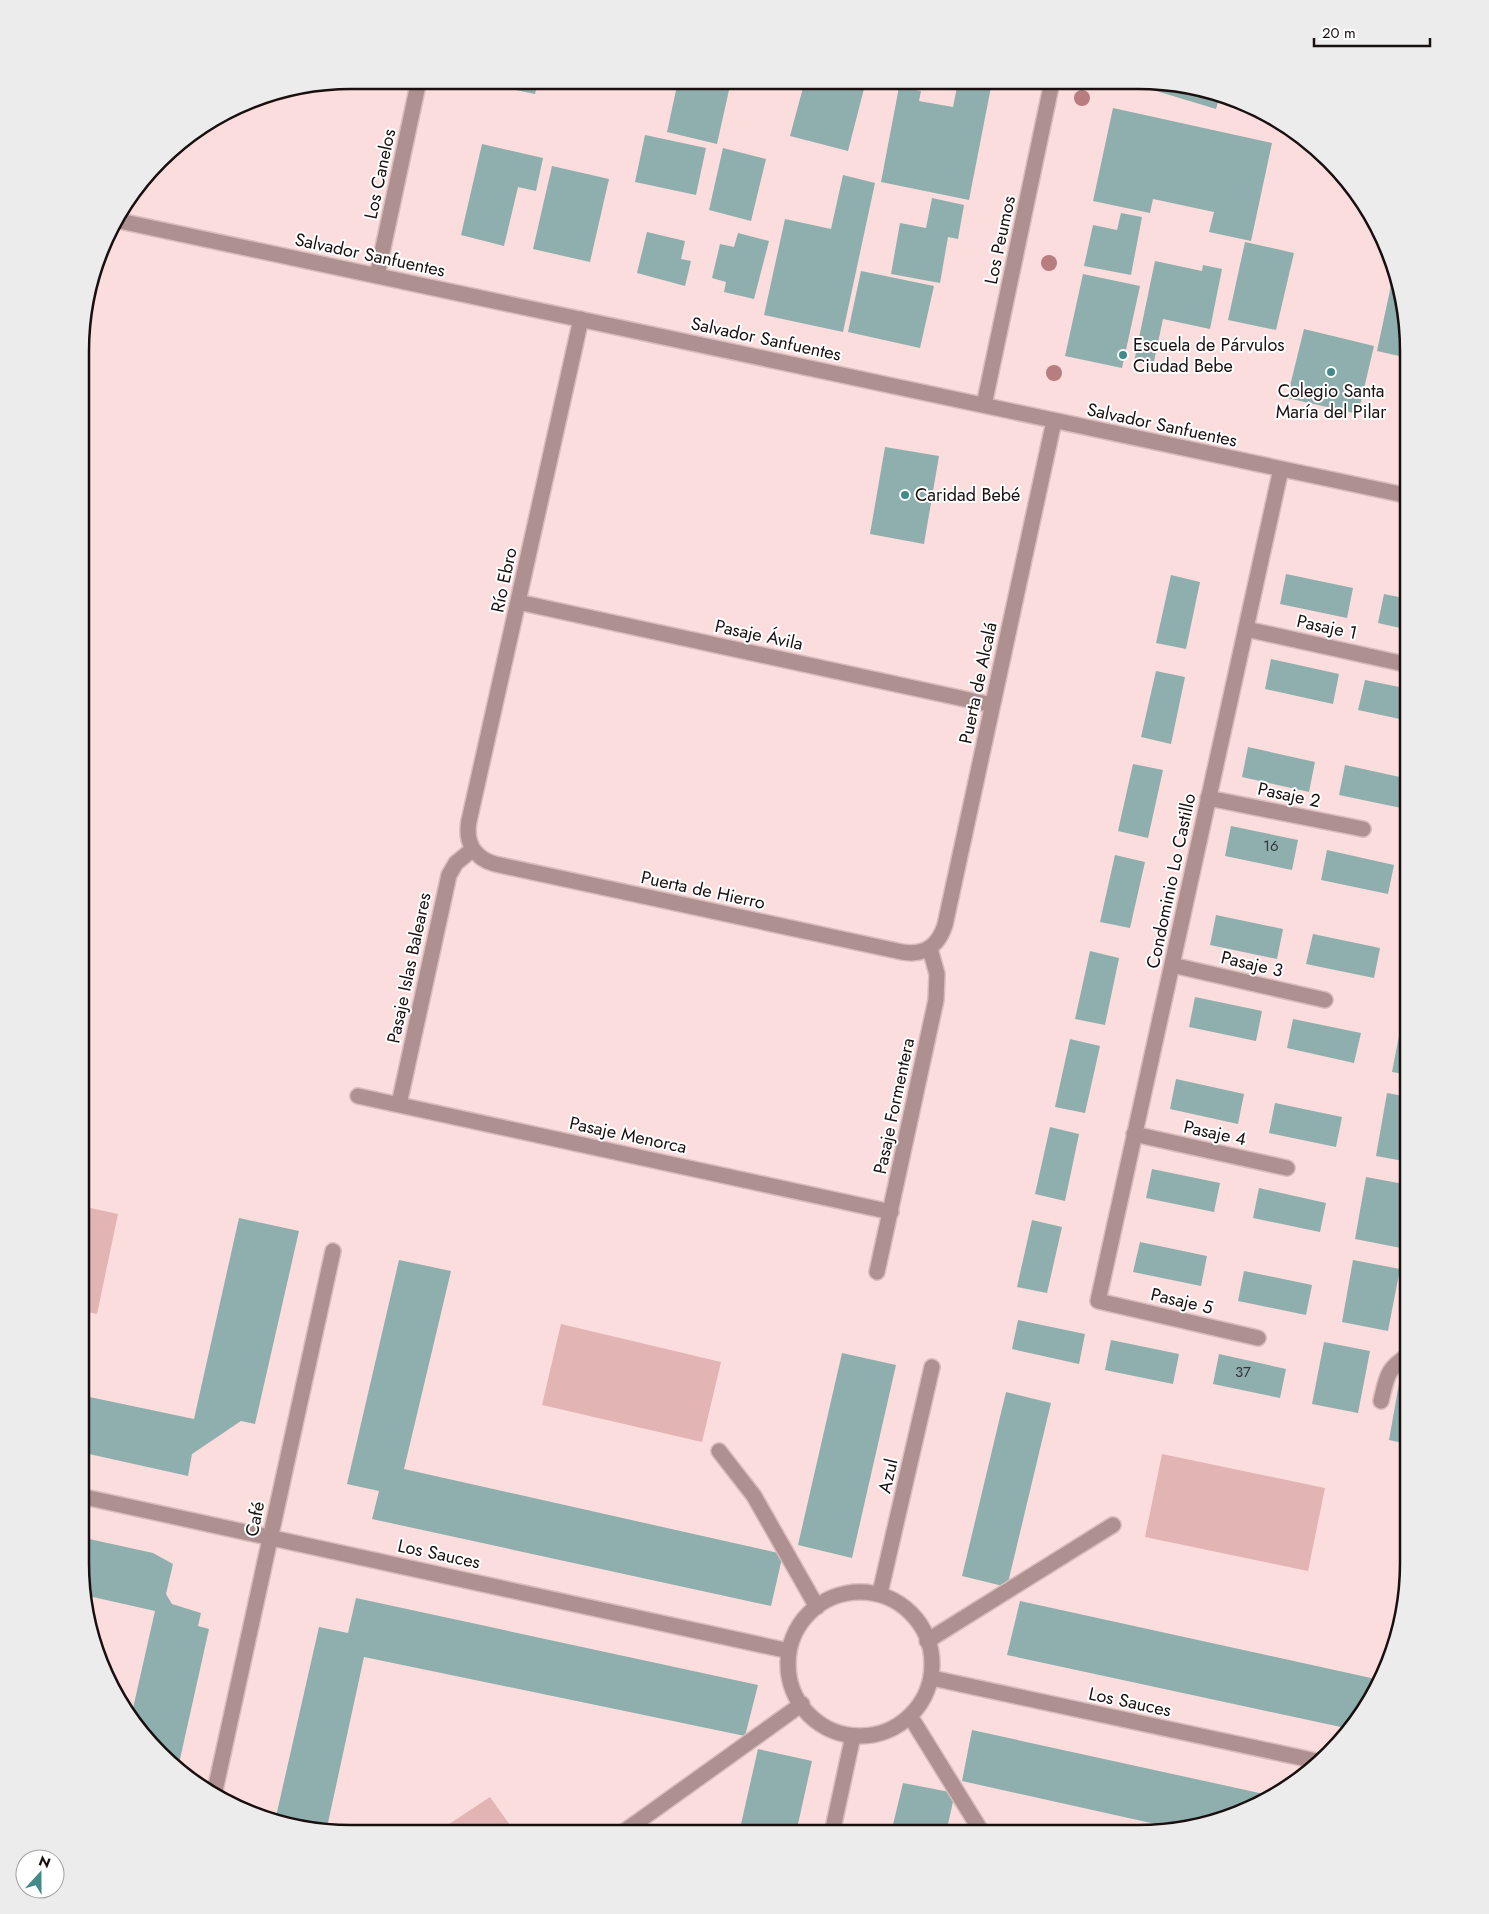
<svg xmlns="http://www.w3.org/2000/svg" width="1489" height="1914" font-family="Jost,sans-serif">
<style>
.green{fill:#e2b4b4}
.building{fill:#8faeae}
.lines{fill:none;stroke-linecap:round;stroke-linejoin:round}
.minor-casing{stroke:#d8bcbc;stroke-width:18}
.minor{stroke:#ae9091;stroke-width:15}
.tree{fill:#b77d81}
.poi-dot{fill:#428a8a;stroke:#fff;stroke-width:2}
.labels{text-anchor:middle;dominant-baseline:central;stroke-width:4;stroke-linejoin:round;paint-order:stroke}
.number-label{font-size:15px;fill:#363737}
.street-label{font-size:18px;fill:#190f0f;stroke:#fff}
.poi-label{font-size:18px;fill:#190f0f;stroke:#fff;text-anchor:start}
.rim{fill:none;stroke:#190f0f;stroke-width:2.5}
</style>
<rect width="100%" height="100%" fill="#fcdddd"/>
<path class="green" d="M81 1206 118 1214 97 1314 80 1310Z
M561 1324 721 1362 702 1442 542 1405Z
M1162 1454 1325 1488 1308 1571 1145 1537Z
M490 1797 515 1832H437Z"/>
<path class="building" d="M488 80H501L538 81 535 94 487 84Z
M678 81H731L717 144 667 132Z
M818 81H866L848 151 790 136 804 84 817 88Z
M958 82H992L969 200 881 182 899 87 921 91 919 101 953 107Z
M1144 82H1174L1220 95 1216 109 1143 87Z
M1113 108 1272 143 1251 241 1209 232 1214 212 1153 199 1150 213 1093 201Z
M645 135 706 148 696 195 635 182Z
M482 144 543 158 536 191 518 187 504 246 461 235Z
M723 148 766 159 751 221 709 210Z
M552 166 609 179 590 262 533 249Z
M843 175 875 183 843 332 764 315 785 219 831 229Z
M932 198 964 205 958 239 948 237 940 283 891 274 900 223 926 228Z
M1121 213 1142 217 1131 275 1084 266 1093 225 1117 230Z
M647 232 685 241 681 259 691 261 685 286 637 273Z
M738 233 769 241 754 299 724 292 726 282 712 278 720 244 734 247Z
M1245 242 1294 253 1276 330 1228 320Z
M1155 261 1202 271 1203 265 1222 269 1210 329 1163 319 1153 366 1134 362Z
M861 271 934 286 920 348 848 332Z
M1083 274 1140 286 1122 368 1065 356Z
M1393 276 1398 278 1400 281 1408 340 1402 339 1399 356 1377 351Z
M1304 329 1374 346 1358 414 1287 398Z
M885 447 939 456 924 544 870 534Z
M1286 574 1353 588 1347 618 1280 604Z
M1171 575 1200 582 1186 649 1156 643Z
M1384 594 1409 599V630L1378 623Z
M1271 659 1339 674 1333 704 1265 689Z
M1156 671 1185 677 1171 744 1141 737Z
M1365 680 1409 689V721L1358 710Z
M1248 747 1315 762 1309 792 1242 777Z
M1133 764 1163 770 1148 838 1118 831Z
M1345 765 1409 779V796L1406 809 1339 795Z
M1231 826 1298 840 1292 870 1225 856Z
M1327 850 1394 865 1388 894 1321 880Z
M1115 855 1145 862 1130 928 1100 922Z
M1216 915 1283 929 1277 959 1210 945Z
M1313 934 1380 948 1374 978 1306 964Z
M1090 951 1119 958 1105 1025 1075 1019Z
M1195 997 1262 1011 1256 1041 1189 1027Z
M1404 1010 1409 1011V1075L1392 1072Z
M1293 1019 1361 1033 1354 1063 1287 1048Z
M1070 1039 1100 1046 1085 1113 1055 1107Z
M1176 1079 1244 1094 1238 1124 1170 1109Z
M1387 1093 1409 1097V1162L1376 1156Z
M1275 1103 1342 1117 1336 1147 1269 1133Z
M1050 1127 1079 1134 1065 1201 1035 1194Z
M1152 1169 1220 1183 1214 1212 1146 1198Z
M1366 1177 1409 1185V1208L1401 1248 1355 1239Z
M1259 1188 1326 1203 1320 1232 1253 1218Z
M239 1218 299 1231 255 1424 241 1421 192 1454 188 1476 80 1452V1395L194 1419Z
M1032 1220 1062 1227 1047 1293 1017 1287Z
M1140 1242 1207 1256 1201 1286 1133 1272Z
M399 1260 451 1271 404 1469 783 1554 771 1606 372 1519 379 1491 347 1484Z
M1353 1260 1400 1269 1388 1331 1342 1322Z
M1244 1271 1312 1285 1306 1315 1238 1301Z
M1018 1320 1085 1334 1079 1364 1012 1349Z
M1111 1340 1179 1354 1173 1384 1105 1370Z
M1324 1342 1370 1351 1358 1413 1312 1404Z
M842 1353 896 1365 852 1558 798 1545Z
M1219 1354 1286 1369 1280 1398 1213 1384Z
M1400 1378 1408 1379V1444L1389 1440Z
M1006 1392 1051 1403 1007 1587 962 1576Z
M80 1537 153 1553 173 1564 166 1594 172 1604 201 1613 198 1626 209 1629 178 1768 147 1742 131 1717 155 1611 84 1595 80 1563Z
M356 1598 758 1685 745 1736 364 1657 326 1832H316L275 1821 319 1627 348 1633Z
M1020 1601 1380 1680 1363 1713 1350 1729 1007 1655Z
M972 1730 1273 1796 1258 1806 1208 1825 1178 1829 962 1781Z
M758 1749 812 1761 796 1833H739Z
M903 1783 955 1793 946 1833H891Z"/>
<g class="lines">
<defs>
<path id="minor" d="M115 220 1409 496
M377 276 419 80
M581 319 469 821C465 842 474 858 495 864L902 952C925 956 938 946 945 925L1054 421
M984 405 1052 82
M518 602 992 705
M1246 629 1400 663
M1208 798 1363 829
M1172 965 1325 1000
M358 1096 891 1212
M399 1104 449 875 456 863 473 849
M1134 1134 1287 1168
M877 1272 936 1000 937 974 930 949
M1258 1338 1098 1301 1281 469
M1381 1401C1387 1377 1386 1369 1409 1355
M719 1451 754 1496 817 1607
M80 1496 789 1651
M788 1664a72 72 0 1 1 144 0a72 72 0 1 1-144 0Z
M880 1593 932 1367
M927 1641 1113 1525
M932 1678 1321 1762
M910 1716 983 1834
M214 1795 333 1251
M622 1833 802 1704
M832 1833 853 1736"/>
</defs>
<use href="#minor" class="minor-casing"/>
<use href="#minor" class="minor"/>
</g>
<g class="tree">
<circle cx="1082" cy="98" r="8"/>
<circle cx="1049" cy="263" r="8"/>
<circle cx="1054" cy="373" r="8"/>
</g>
<g class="poi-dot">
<circle cx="1123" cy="355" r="5"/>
<circle cx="1331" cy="372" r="5"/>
<circle cx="905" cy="495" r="5"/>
</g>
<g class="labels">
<g class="number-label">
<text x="1271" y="846">16</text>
<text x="1243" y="1372">37</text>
</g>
<g class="street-label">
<text transform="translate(380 174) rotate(-78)">Los Canelos</text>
<text transform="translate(1000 240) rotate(-78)">Los Peumos</text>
<text transform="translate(370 255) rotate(12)">Salvador Sanfuentes</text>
<text transform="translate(766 339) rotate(12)">Salvador Sanfuentes</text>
<text transform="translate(1162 425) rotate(12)">Salvador Sanfuentes</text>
<text transform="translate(504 580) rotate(-78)">Río Ebro</text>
<text transform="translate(1327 627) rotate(12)">Pasaje 1</text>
<text transform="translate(759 635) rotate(12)">Pasaje Ávila</text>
<text transform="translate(978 683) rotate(-78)">Puerta de Alcalá</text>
<text transform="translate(1289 795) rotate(12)">Pasaje 2</text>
<text transform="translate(1171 881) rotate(-78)">Condominio Lo Castillo</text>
<text transform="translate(703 890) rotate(12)">Puerta de Hierro</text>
<text transform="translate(1252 964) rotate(13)">Pasaje 3</text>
<text transform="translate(409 968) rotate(-78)">Pasaje Islas Baleares</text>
<text transform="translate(894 1106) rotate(-78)">Pasaje Formentera</text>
<text transform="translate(1215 1133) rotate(12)">Pasaje 4</text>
<text transform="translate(628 1135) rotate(12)">Pasaje Menorca</text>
<text transform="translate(1182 1301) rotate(13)">Pasaje 5</text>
<text transform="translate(888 1476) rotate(-77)">Azul</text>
<text transform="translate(255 1519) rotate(-78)">Café</text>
<text transform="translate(439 1554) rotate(12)">Los Sauces</text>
<text transform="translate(1130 1702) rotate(12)">Los Sauces</text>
</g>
<g class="poi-label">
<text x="1133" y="345">Escuela de Párvulos<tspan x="1133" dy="21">Ciudad Bebe</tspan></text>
<text x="1331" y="391" text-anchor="middle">Colegio Santa<tspan x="1331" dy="21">María del Pilar</tspan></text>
<text x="915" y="495">Caridad Bebé</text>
</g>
</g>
<path d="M0 0H1489V1914H0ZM351 89H1138A262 262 0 0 1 1400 351V1563A262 262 0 0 1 1138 1825H351A262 262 0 0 1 89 1563V351A262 262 0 0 1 351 89Z" fill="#edecec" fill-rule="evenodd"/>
<path class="rim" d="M351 89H1138A262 262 0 0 1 1400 351V1563A262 262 0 0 1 1138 1825H351A262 262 0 0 1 89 1563V351A262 262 0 0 1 351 89Z"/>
<g transform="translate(40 1874) rotate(21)"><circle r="24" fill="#ffffff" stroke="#a39f9f"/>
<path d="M0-4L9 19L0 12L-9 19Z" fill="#428a8a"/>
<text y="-8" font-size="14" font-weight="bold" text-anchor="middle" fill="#190f0f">N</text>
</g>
<path d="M1314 38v8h116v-8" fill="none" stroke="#190f0f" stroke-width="2.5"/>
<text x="1322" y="38" font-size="15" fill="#190f0f" stroke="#ffffff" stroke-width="4" paint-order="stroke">20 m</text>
</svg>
